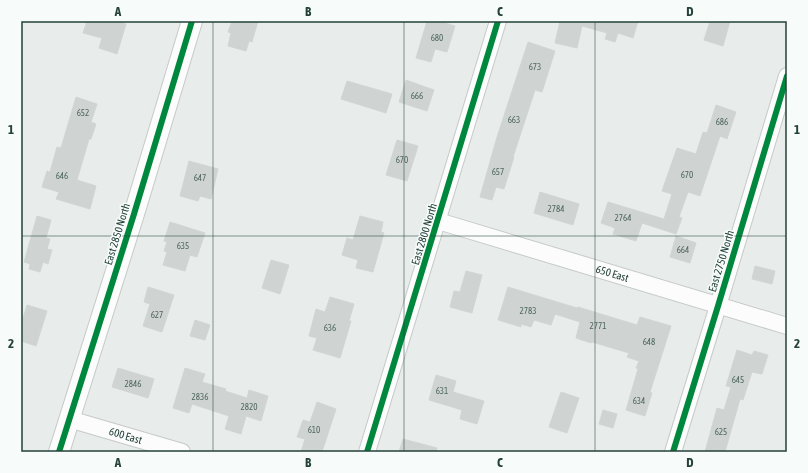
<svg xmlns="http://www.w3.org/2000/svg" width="808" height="473" font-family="'Asap Condensed',sans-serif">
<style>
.building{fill:#cfd4d2;stroke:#d1d6d4}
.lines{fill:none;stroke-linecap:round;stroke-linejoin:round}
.minor-casing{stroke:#c5cac8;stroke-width:18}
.tertiary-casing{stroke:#c5cac8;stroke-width:22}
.minor{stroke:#fcfcfc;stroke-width:16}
.tertiary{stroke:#fcfcfc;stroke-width:20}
.cycleway-casing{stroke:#f7fbf9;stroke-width:8}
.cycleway{stroke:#00873e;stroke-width:6}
.grid{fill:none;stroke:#24423a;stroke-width:1;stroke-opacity:0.55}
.labels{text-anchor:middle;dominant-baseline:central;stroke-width:3;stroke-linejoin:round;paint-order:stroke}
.number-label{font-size:9px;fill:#506761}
.street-label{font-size:11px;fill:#24423a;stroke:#f7fbf9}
.neatline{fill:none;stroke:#24423a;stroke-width:1.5}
.grid-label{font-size:13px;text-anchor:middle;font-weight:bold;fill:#24423a}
</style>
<rect width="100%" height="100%" fill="#e8edeb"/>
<path class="building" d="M87 21H115L126 24 117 54 99 48 102 38 83 33Z
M232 21H258L252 42 249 41 246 51 228 46 231 33 228 32Z
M427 21H438L455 26 447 52 435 49 431 62 416 58Z
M560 21H638L633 38 618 33 615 42 605 39 607 33 582 26 577 48 555 43Z
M710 21H730L723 46 704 40Z
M528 42 555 51 542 92 535 90 513 157H514L504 189 496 187 492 200 480 197 497 137Z
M406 80 434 90 427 111 399 102Z
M347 81 392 94 386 113 341 99Z
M76 97 97 104 91 122 96 124 91 139H89L77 180 96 186 90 209 56 199 59 192 42 187 47 171 50 172 57 147 61 148Z
M716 105 736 112 727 139 720 136 700 196 688 192 679 217 682 218 676 234 642 223 636 241 613 234 615 228 601 223 608 202 664 219 672 194 662 191 677 148 696 154 703 132 707 133Z
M397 140 418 146 407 181 386 175Z
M189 161 218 169 211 199 200 196 198 201 180 196Z
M540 192 579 204 573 225 534 213Z
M37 216 51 220 46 238 50 239 47 249 52 250 48 264 43 262 40 272 29 269 30 264 24 262Z
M360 216 383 222 381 232 384 233 373 272 356 268 358 260 342 255 347 238 353 240Z
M170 222 205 233 197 257 190 255 185 271 163 265 167 252 164 251 167 242 164 241Z
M676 236 696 243 690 263 670 257Z
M271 260 289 265 280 294 262 288Z
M755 266 775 271 772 284 752 279Z
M466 271 482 275 472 313 450 307 454 291 460 292Z
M148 287 174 295 162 332 143 326 150 304 144 302Z
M508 287 577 308 578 307 637 325 640 317 671 326 650 392 652 393 645 416 626 410 638 369 636 368 639 361 627 357 629 353 592 342 591 343 576 338 580 322 555 314 551 325 534 320 531 327 521 324V327L498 320Z
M330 297 354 304 349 321H351L340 358 313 350 317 338 309 336 316 309 325 312Z
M27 305 47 311 36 346 21 341V325Z
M195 320 210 325 205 340 190 336Z
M737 350 752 355 754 351 768 355 762 374 752 372 743 400 740 399 725 452H705L717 408 724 410 731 387 726 386Z
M118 368 154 379 148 398 112 387Z
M185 368 205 374 202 382 226 389 225 391 247 398 249 390 268 396 261 421 246 416 241 434 225 429 229 416 192 404 189 413 173 408Z
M436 375 456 381 453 392 484 401 477 424 460 419 462 410 429 400Z
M561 392 579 398 567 433 549 427Z
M317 402 336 409 322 452H301L305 439 297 437 303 420 310 422Z
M603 410 617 414 613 428 599 424Z
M403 439 437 448 436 452H399Z"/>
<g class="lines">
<defs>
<g id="minor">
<path id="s1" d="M438 221 787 326"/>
<path id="s2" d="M69 419 182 452"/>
<path d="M367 452 498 21"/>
<path d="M673 452 718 306 787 76"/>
</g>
<path id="tertiary" d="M59 452 134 214 192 21"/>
</defs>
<use href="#minor" class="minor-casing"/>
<use href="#tertiary" class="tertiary-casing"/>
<use href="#minor" class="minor"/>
<use href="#tertiary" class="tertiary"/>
<defs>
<path id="cycleway" d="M59 452 134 214 192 21
M367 452 498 21
M673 452 718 306 787 76"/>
</defs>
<use href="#cycleway" class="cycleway-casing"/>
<use href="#cycleway" class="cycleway"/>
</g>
<path class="grid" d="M213 21V452M404 21V452M595 21V452M21 236H787"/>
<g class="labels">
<g class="number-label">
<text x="437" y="38">680</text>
<text x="535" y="67">673</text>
<text x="417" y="96">666</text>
<text x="83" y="113">652</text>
<text x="514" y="120">663</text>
<text x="722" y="122">686</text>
<text x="402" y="160">670</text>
<text x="498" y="172">657</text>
<text x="687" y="175">670</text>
<text x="62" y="176">646</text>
<text x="200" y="178">647</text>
<text x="556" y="209">2784</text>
<text x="623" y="218">2764</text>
<text x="183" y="246">635</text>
<text x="683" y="250">664</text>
<text x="528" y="311">2783</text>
<text x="157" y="315">627</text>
<text x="598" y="326">2771</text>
<text x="330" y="328">636</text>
<text x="649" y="342">648</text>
<text x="738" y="380">645</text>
<text x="133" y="384">2846</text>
<text x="442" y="391">631</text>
<text x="200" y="397">2836</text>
<text x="639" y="401">634</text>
<text x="249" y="407">2820</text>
<text x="314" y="430">610</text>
<text x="721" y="432">625</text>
</g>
<g class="street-label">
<text transform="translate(117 234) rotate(-73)">East 2850 North</text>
<text transform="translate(424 234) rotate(-73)">East 2800 North</text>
<text transform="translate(721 261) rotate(-73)">East 2750 North</text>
<text stroke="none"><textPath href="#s1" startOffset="182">650 East</textPath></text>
<text stroke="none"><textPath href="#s2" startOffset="59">600 East</textPath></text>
</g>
</g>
<rect width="808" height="473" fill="none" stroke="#f7fbf9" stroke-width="44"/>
<rect x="22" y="22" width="764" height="429" class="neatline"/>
<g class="grid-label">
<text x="118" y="16">A</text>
<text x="308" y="16">B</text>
<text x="500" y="16">C</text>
<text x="690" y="16">D</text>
<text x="11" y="134">1</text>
<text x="797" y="134">1</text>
<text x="11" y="348">2</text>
<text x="797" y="348">2</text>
<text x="118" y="467">A</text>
<text x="308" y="467">B</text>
<text x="500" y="467">C</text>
<text x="690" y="467">D</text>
</g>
</svg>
